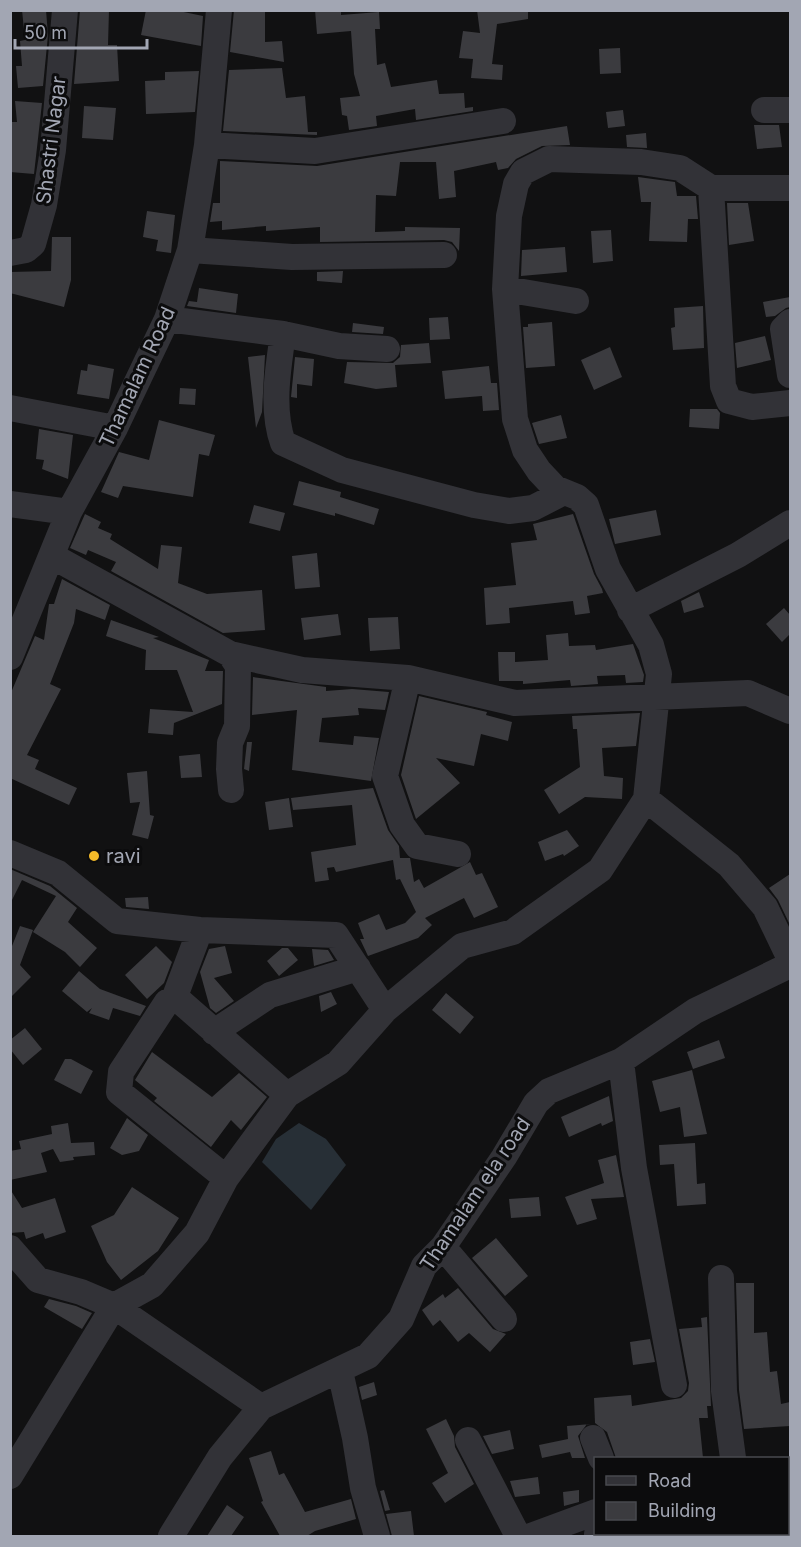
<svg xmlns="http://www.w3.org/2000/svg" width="801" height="1547" viewBox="0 0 801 1547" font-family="Inter,sans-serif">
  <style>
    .water { fill: #272f36 }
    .building { fill: #3b3b3f }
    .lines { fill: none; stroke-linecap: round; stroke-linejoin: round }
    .minor { stroke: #323237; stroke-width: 26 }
    .poi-dot { fill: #f3ba29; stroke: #0c0c0d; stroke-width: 2 }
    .labels { text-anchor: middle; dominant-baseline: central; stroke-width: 6; stroke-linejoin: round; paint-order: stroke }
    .street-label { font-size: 20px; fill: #a2a6b3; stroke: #0c0c0d }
    .poi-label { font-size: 20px; fill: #a2a6b3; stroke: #0c0c0d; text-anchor: start }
  </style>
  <rect width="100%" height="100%" fill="#111112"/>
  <!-- water -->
  <path class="water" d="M299,1123L326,1139L346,1165L311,1210L262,1162L276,1139Z"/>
  <!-- building -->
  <path class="building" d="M22,10H46L48,35L43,86L18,88L16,66H22L20,41L25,40Z
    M80,10H109L108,45H117L119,81L74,84Z
    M146,10H174L203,16L201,46L141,35Z
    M234,10H265V42L282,41L284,62L230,52Z
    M315,10H341V15L379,12L380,29H375L377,65L385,63L391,87L437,80L439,94L464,93L465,108L473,107V111L416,120L415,109L376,116L377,126L349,130L347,116L342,115L340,98L360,96L354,74L351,31L317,34Z
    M477,10H528V19L497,24L492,64L503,65L502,80L471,78L473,59L459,58L463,31L480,33Z
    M620,48L621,73L600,74L599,49Z
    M282,68L286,98L305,96L308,132H317V135L223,131L229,70Z
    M199,71L195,112L146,114L145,81L165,80V72Z
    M15,101L42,103L34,174L10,172V122H17Z
    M84,106L116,108L113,140L82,138Z
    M623,110L625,126L608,128L606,112Z
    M754,125H779L782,147L757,149Z
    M567,126L570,145L542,146L516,159L508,168L498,170L496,162L454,171L456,197L439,199L436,162H400L396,196L376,195L375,232L405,231V227L460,228L459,251L452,242L444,240L320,242V227L266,231V226L222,230V221L210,222L213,203H220V161L317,166Z
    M646,133L647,148L627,147L626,135Z
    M638,177L675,182L677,196H696L698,219H688L687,242L649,241L651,202H641Z
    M727,203H748L754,241L729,245Z
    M147,211L175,215L171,253L156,251L158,240L143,237Z
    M611,230L613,261L593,263L591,231Z
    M52,237H71V280L64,307L10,293V272L51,271Z
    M565,247L567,272L521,276L522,250Z
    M343,271L342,283L317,281V272Z
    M199,288L238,294L236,313L187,306L189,301L197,302Z
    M790,297V307L786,308L775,316L766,317L763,302Z
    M703,306L704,348L673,350L671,328L675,327L674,308Z
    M448,317L450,339L430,340L429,318Z
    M552,322L555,366L526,368L523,327H528V324Z
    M353,323L384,327L383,334L352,332Z
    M765,336L771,360L737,368L735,343Z
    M429,343L431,363L395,365L397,387L376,389L344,383L347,362L393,363L400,357L401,345Z
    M610,347L622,377L594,390L581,360Z
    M265,355L262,412L256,428L248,357Z
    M295,357L314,359L312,386L297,384V398L291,397Z
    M88,364L114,369L109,399L77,394L81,370L87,371Z
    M489,366L491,383H497L499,410L483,411L482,396L445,399L442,371Z
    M180,388L196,389L195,405L179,404Z
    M690,409H717L720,413L719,429L689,427Z
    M561,415L567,438L539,444L532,423Z
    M159,420L215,435L209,456L199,454L193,497L123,486L118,498L101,492L119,452L149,460Z
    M39,429L73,435L68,479L42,469L44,460L36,459Z
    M299,481L341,492L340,497L379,509L374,525L335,513V516L293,505Z
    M254,505L285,513L280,531L249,523Z
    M656,510L661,535L615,544L609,519Z
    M85,514L101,522L98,528L112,534L110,539L158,569L161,545L182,547L178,583L207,594L262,590L265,630L223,633L111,571L116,562L88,550L86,555L70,548Z
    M573,514L594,574L602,589L603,593L587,596L590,613L575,615L573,601L509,608L510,623L486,625L484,588L516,585L511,543L537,540L533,524Z
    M317,553L320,587L295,589L292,556Z
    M62,579L110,605L105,620L76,609L74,623L50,684L61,689L27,755L39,760L35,769L77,788L69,805L10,778V695L35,636L44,640L49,604H54Z
    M699,592L704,607L684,613L681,601Z
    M784,608L790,615V634L782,642L766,624Z
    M338,614L341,635L304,640L301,618Z
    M398,617L400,649L370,651L368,618Z
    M111,620L159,637L153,638L209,660L205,671H223L222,704L174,723L173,735L148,733L150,709L193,712L177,670H145L146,650L106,636Z
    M568,633L569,646L595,645L596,650L633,644L644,675L643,682L626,683L625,675L597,676L598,684L571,686L570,680L523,684V681H499L498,652H515V662L548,660L546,635Z
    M253,677L326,687V691L352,689L389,692L385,710L358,708L359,715L322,718L319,742L353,745L354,736L379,738L371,781L292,770L297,710L252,715Z
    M419,696L487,712L486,715L512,722L508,741L481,734L474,766L436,758L460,783L416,819L401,775Z
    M640,713L636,746L602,748L604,776L623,778L622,799L585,797L559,814L544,790L580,767L577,729H573L572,716Z
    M247,742H252L249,771L244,769Z
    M200,754L202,777L181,778L179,756Z
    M147,771L150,815L154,816L148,839L132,835L140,802L130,803L127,773Z
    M373,788L388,830L399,846L400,858H410L414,882L419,879L424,888L470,862L476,875L482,873L498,907L474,918L464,898L425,918L432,925L418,938L368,956L360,939H364L358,923L379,914L386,930L405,923L416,912L400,879L396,880L393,860L336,872L334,867L327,868L329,880L315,882L311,852L356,845L352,805L293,810L291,798Z
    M289,798L293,827L269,830L265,802Z
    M567,830L579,846L564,856L563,854L545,861L538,842Z
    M10,869L50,886L77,908L68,922L97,948L80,967L65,952L33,932L56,896L22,880L10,904Z
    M790,874V925L778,900L769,888Z
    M148,897L149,909L126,907L125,898Z
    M20,926L33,930L20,965L31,977L10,998V951Z
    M156,946L172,962L164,983L147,999L125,975Z
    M225,946L232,973L214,978L234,1001L216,1013L210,1008L200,972L209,949Z
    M282,948H288L298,960L279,976L267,961Z
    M312,949L328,950L334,960L314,966Z
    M79,971L100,989L146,1006L140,1016L113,1008L109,1020L89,1013L92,1008L87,1012L62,991Z
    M331,992L337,1004L321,1012L319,996Z
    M446,993L474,1017L460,1034L432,1010Z
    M25,1028L42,1049L23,1065L10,1049V1040Z
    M719,1040L725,1058L693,1069L687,1052Z
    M152,1052L212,1097L239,1073L267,1097L241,1130L231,1120L211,1147L154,1101L157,1098L135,1080Z
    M65,1059H71L93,1071L81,1094L54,1080Z
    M692,1070L707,1134L684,1137L680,1107L660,1112L652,1081Z
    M609,1096L613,1121L602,1126L601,1123L569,1137L561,1117Z
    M127,1118L148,1135L139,1151L122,1155L110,1148Z
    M68,1123L71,1143L94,1142L95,1155L73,1157L74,1160L60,1162L53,1149L41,1153L47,1172L10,1180V1151L21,1149L19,1141L52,1134L51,1126Z
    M695,1143L697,1184L705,1183L706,1204L677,1206L674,1164L660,1165L659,1145Z
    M616,1155L624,1197L591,1199L597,1219L577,1225L565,1197L604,1183L598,1160Z
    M132,1187L179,1218L158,1251L121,1280L107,1262L91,1226L114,1215Z
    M10,1189L22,1208L55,1198L66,1232L45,1239L43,1233L26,1239L24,1232L10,1233Z
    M539,1197L541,1216L511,1218L509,1199Z
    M496,1238L528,1276L505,1296L472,1258Z
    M736,1283H754V1333L767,1332L770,1372L777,1371L781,1404L790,1402V1426L744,1429L739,1390Z
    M458,1288L493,1329L506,1334L490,1352L469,1333L458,1342L440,1320L433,1326L422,1310L443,1294L445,1298Z
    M49,1299L76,1306L92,1313L82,1329L44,1307Z
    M707,1317L711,1406H707L708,1418H699L703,1458H616L607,1432L595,1423L594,1398L631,1395L632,1406L681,1398L688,1391L689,1383L679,1329L702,1327L701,1318Z
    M650,1339L655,1362L633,1365L630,1342Z
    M374,1382L377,1395L362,1400L359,1387Z
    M446,1419L454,1436L455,1447L474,1484L445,1503L432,1483L448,1473L426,1429Z
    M587,1424L578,1436L585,1458H572L570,1452L542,1458L539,1445L568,1439L567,1426L591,1424Z
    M510,1430L514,1449L492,1454L483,1436Z
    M271,1451L279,1475L284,1473L305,1512L351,1499L356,1519L315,1531L307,1536H280L261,1502L263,1501L249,1458Z
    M538,1477L540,1494L515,1497L510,1481Z
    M384,1490L390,1510L385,1511L380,1491Z
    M579,1490V1502L564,1506L563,1492Z
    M227,1505L244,1517L231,1536H207Z
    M411,1511L414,1536H392L386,1514Z"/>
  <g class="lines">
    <!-- minor -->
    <path class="minor" d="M764,110H790
      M207,145L315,151L503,121
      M711,188L723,386L729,401L752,407L790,403
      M190,250L292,257L444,255
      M10,253L26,250L33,244L44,205L53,150L65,10
      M505,289L576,301
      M167,319L283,334C278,369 271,409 283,443L342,470L474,505L509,511L533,508L564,492
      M790,322L783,329L790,375
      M283,334L339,346L387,349
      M10,408L115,428
      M10,504L69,512
      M52,556L230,654L302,670L408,678L515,703L748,693L790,711
      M630,610L738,555L790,523
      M230,654L238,666L237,726L230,743L229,769L231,790
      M10,657L69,512L115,428L167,319L190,250L207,145L219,10
      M408,678L385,776L402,825L417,846L458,854
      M646,799L729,865L765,907L790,959
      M10,853L58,873L117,921L200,930L336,935L385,1010
      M174,999L200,930
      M214,1032L270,995L358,968
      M621,1061L634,1168L674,1385
      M226,1178L119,1092L121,1072L167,1002L174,999L181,1002L287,1095
      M443,1247L504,1319
      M10,1248L38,1280L81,1292L114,1306L261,1407
      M721,1278L724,1391L733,1458
      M340,1371L355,1438L363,1488L377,1536
      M593,1438L601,1458
      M468,1440L518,1536
      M10,1476L114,1306L152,1285L197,1233L226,1178L287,1095L338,1063L385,1010L462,946L513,932L600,870L646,799L659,674L651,645L608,569L586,505L577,497L555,488L539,471L525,450L515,419L505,289L509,216L516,184L523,172L549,159L641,162L680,168L711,188H790
      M788,1499H790
      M597,1534L598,1536
      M757,1534L758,1536
      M171,1536L220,1457L261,1407L368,1356L401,1319L424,1266L443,1247L504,1157L536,1103L549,1091L621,1061L695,1011L790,965
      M531,1536L596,1512"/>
  </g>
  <!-- markers -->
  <circle class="poi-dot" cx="94" cy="856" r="6"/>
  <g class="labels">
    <!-- street labels -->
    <g class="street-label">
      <text transform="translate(51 140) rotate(-83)">Shastri Nagar</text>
      <text transform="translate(137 377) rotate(-65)">Thamalam Road</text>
      <text transform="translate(475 1194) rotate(-56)">Thamalam ela road</text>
    </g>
    <!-- poi labels -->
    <g class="poi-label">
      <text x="106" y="856">ravi</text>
    </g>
  </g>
  <!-- border -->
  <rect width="801" height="1547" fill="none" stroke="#a2a6b3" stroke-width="24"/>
  <!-- legend -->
  <rect x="594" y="1457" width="195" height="78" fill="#0c0c0d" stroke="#484a4f" stroke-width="1.5"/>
  <rect x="606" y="1476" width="30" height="9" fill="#323237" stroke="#484a4f" stroke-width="1.5"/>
  <text x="648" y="1487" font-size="18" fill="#a2a6b3">Road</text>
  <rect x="606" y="1502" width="30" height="18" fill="#3b3b3f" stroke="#484a4f" stroke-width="1.5"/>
  <text x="648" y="1517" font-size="18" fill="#a2a6b3">Building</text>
  <!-- scale -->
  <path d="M15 39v9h132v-9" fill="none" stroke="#a2a6b3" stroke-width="3"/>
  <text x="24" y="39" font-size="18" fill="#a2a6b3" stroke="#0c0c0d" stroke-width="4.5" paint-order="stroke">50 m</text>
</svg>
